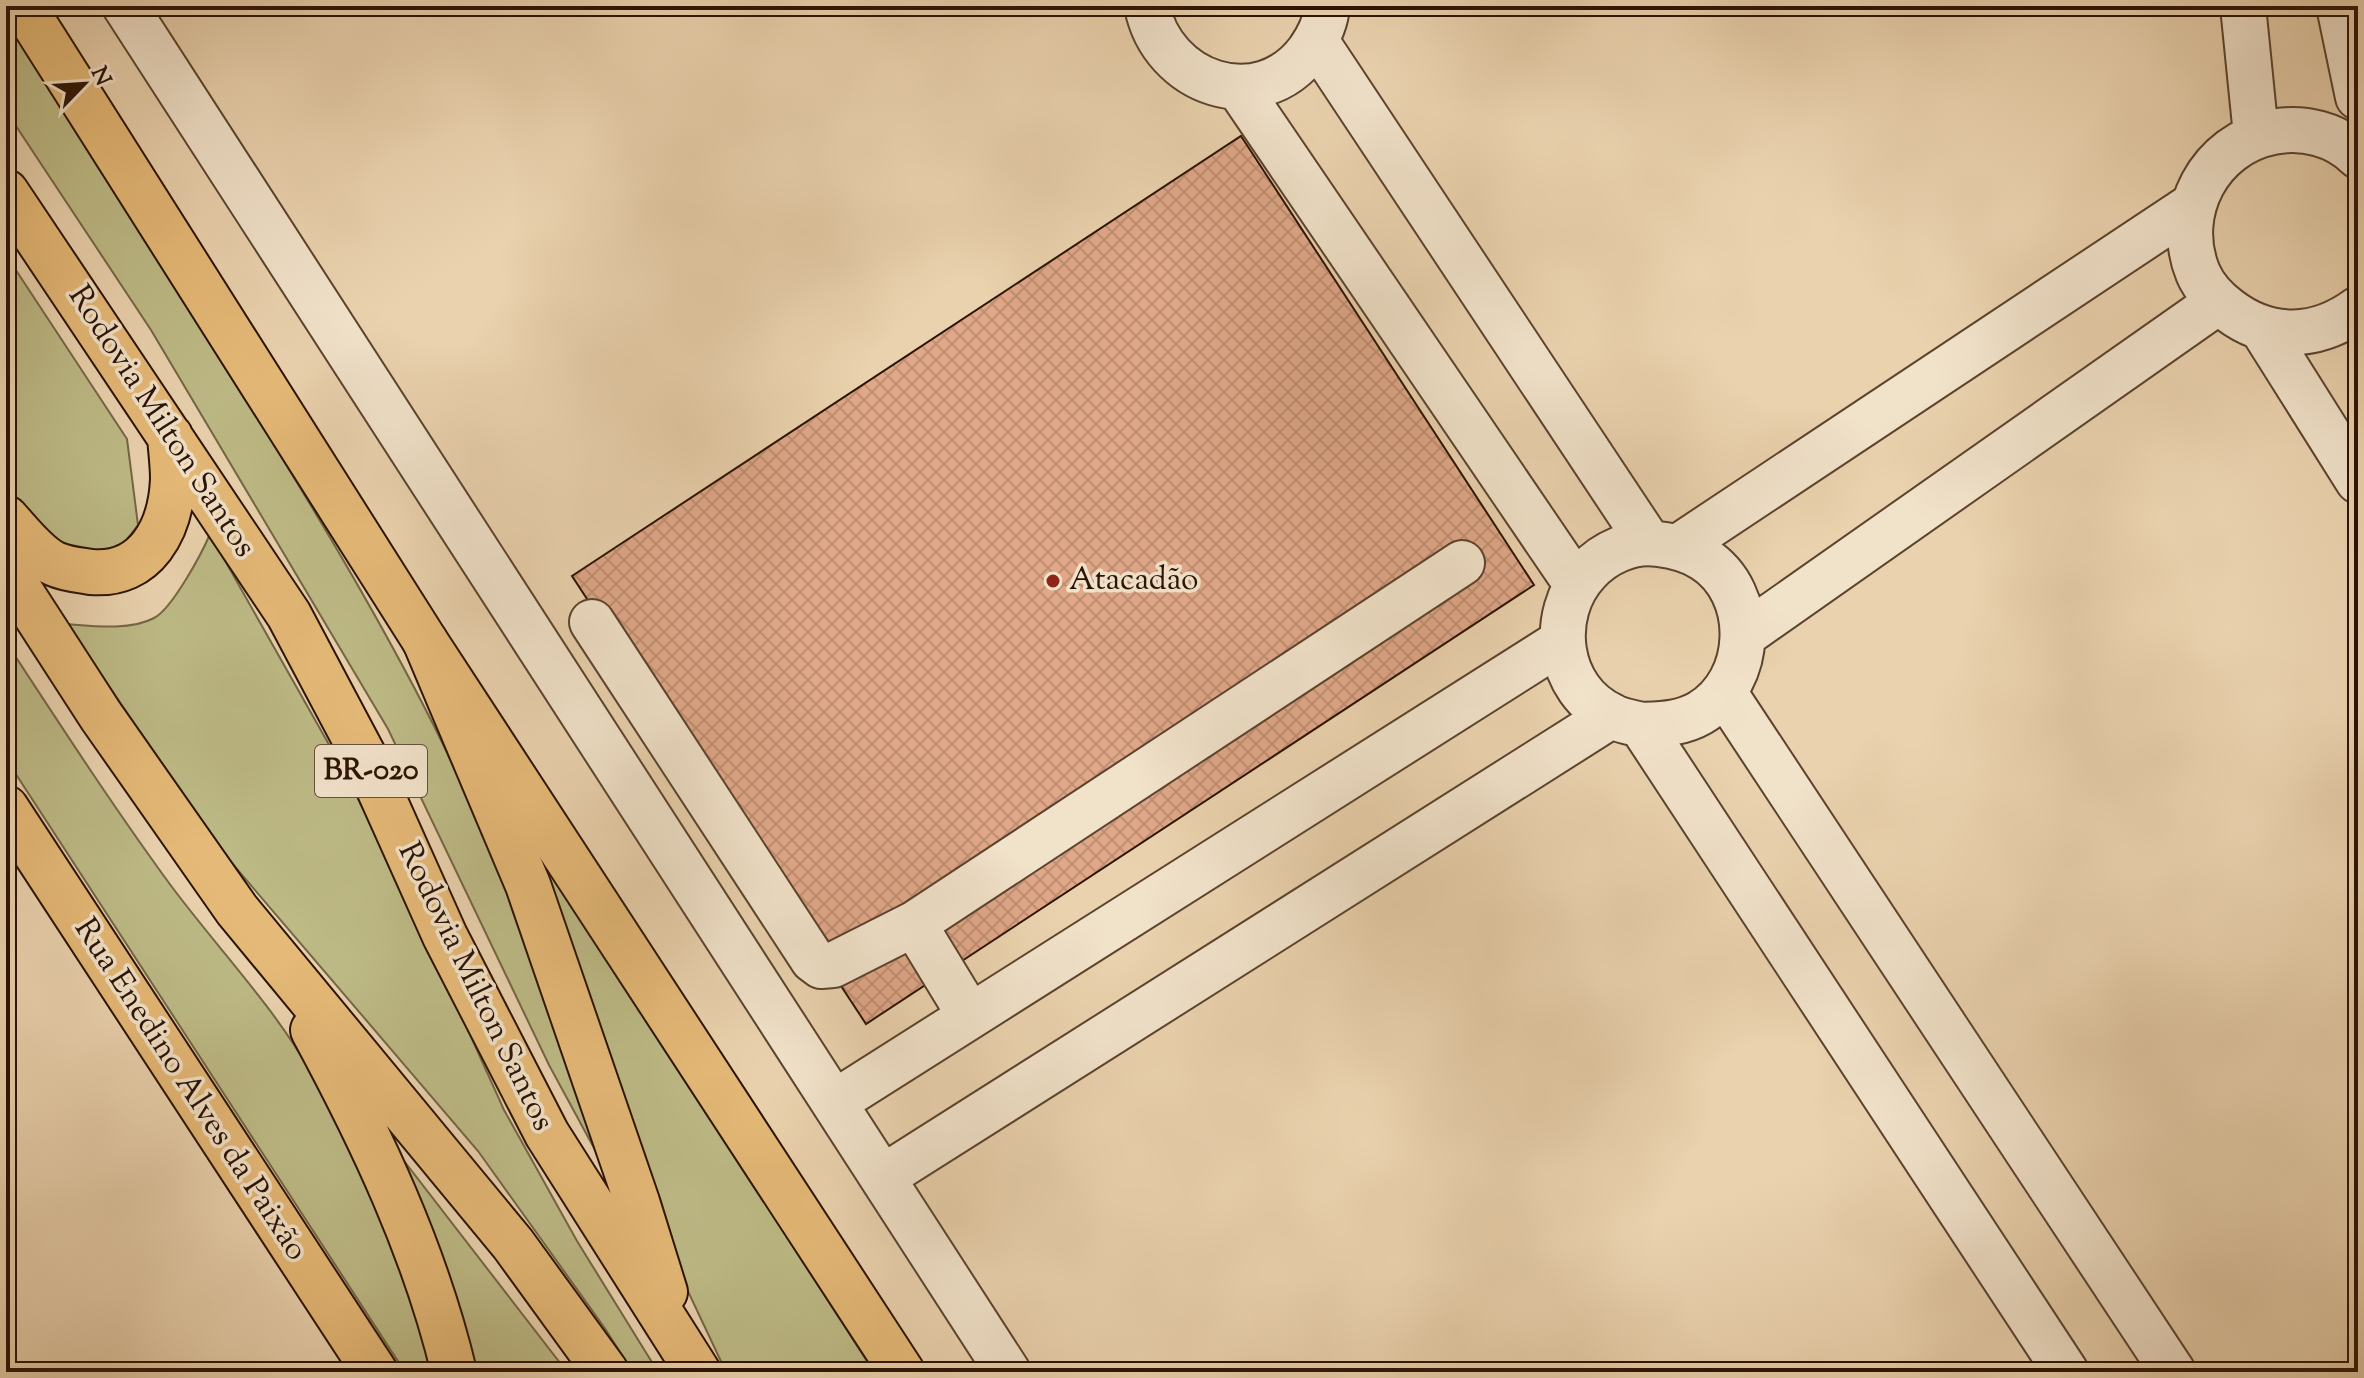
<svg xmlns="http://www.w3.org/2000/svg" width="2364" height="1378" viewBox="0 0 2364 1378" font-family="'Sorts Mill Goudy',serif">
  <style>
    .green { fill: #bdba86; stroke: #746645; stroke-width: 2 }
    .building { fill: url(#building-cross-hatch); stroke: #2b1304; stroke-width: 2 }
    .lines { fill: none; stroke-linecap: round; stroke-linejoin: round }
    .minor-casing { stroke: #5b432e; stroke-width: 48 }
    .major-casing { stroke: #2b1304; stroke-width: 48 }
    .highway-casing { stroke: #2b1304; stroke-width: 48 }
    .minor { stroke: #f1e2ca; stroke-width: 44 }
    .major { stroke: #e5b977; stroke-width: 44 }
    .highway { stroke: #e5b977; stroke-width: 44 }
    .poi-dot { fill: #8f2418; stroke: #f1e2ca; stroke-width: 3 }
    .labels { text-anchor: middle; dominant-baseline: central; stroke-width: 7; stroke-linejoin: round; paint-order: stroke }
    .shield { fill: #f1e2ca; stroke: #66513f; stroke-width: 2 }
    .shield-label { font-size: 30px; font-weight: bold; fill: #2b1304 }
    .street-label { font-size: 32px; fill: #2b1304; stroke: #f1e2ca }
    .poi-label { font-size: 32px; fill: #2b1304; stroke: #f1e2ca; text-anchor: start }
  </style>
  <defs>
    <pattern id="building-cross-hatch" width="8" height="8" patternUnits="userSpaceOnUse" patternTransform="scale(2)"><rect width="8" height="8" fill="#e0a788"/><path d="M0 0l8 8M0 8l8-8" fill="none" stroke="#c08f74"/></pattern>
  </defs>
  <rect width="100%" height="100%" fill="#ead2ae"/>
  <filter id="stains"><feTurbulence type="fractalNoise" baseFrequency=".0025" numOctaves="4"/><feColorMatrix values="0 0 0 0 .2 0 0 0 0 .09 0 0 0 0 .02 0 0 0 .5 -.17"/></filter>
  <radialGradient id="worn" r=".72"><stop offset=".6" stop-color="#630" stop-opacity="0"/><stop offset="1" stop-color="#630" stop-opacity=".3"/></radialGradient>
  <!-- green -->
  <path class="green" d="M6,19C87,147 169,273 248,402C313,508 378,615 434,726C505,869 558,1021 607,1172L549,1065L388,729L151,330L6,111Z
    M6,255L127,439L138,525L117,552H85L51,538L6,485Z
    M210,534L349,780L444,977L504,1110L577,1241L658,1372H633L604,1327L478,1151L225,855L66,624C92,626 130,631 154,618C172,609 202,553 210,534Z
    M6,642C59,723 112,805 169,883C214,944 269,1001 308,1067C364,1163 402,1268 440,1372H405L6,759Z
    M534,843L874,1372H726L677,1268Z
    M374,1122L567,1372H465Z"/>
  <!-- building -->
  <path class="building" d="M1241,136L1534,585L866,1024L572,576Z"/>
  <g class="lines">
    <defs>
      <path id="minor" d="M125,6L1008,1372
        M1147,6C1162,84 1259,118 1309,51C1318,38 1326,22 1327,6
        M2243,6L2256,135
        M2339,6L2358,97
        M1316,41L1649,543
        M1238,87L1576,584
        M2358,156C2336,134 2303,126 2273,132C2210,144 2173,212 2198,273C2204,287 2217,301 2229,310C2270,341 2317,339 2358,309
        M2263,330L2358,481
        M1678,547L2193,205
        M592,622L813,960L821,966L833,965L914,924L1462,563
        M1744,635L2218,302
        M1724,692L2173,1372
        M1641,725C1662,724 1681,724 1700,713C1755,681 1757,593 1704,559C1689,549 1674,546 1658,544C1632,540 1604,553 1587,572C1548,614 1556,690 1612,716C1620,721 1632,722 1641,725L2066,1372
        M914,924L970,1016
        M835,1102L1561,642
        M883,1177L1611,716"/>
      <path id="major" d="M23,6L425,641L902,1372
        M6,808L375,1372"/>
      <path id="highway" d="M6,192L289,615L367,762L445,936L547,1134L698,1372
        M6,518C19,532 37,556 55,564C66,569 79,570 91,572C146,577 171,529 173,479C173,465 171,451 170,436
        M6,569L101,716L237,910L513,1244L606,1372
        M425,641L528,885L637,1202L665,1292
        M313,1030C372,1139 425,1251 454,1372"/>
    </defs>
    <!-- minor casing -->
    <use href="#minor" class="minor-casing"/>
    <!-- major casing -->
    <use href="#major" class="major-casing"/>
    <!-- highway casing -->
    <use href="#highway" class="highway-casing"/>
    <!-- minor -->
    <use href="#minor" class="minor"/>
    <!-- major -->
    <use href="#major" class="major"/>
    <!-- highway -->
    <use href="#highway" class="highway"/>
  </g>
  <!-- markers -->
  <circle class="poi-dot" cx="1053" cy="581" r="8"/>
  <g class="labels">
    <!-- shield labels -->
    <rect class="shield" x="315" y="745" width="112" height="52" rx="6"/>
    <g class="shield-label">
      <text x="371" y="771">BR-020</text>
    </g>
    <!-- street labels -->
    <g class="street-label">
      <text transform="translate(161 422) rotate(57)">Rodovia Milton Santos</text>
      <text transform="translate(475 987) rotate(64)">Rodovia Milton Santos</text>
      <text transform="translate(190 1090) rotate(57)">Rua Enedino Alves da Paixão</text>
    </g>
    <!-- poi labels -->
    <g class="poi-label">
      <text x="1069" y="581">Atacadão</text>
    </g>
  </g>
  <!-- margin -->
  <rect width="2364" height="1378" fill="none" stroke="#ead2ae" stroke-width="32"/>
  <rect x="8" y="8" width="2348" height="1362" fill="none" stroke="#2b1304" stroke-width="4"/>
  <rect x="16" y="16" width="2332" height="1346" fill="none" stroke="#2b1304" stroke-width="2"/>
  <!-- north arrow -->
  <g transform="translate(84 84) rotate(65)" stroke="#f1e2ca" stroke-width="6" paint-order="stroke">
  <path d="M0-6L14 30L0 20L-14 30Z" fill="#2b1304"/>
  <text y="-12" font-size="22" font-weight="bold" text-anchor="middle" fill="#2b1304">N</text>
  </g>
  <rect width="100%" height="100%" filter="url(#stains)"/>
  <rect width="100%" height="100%" fill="url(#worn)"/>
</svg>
